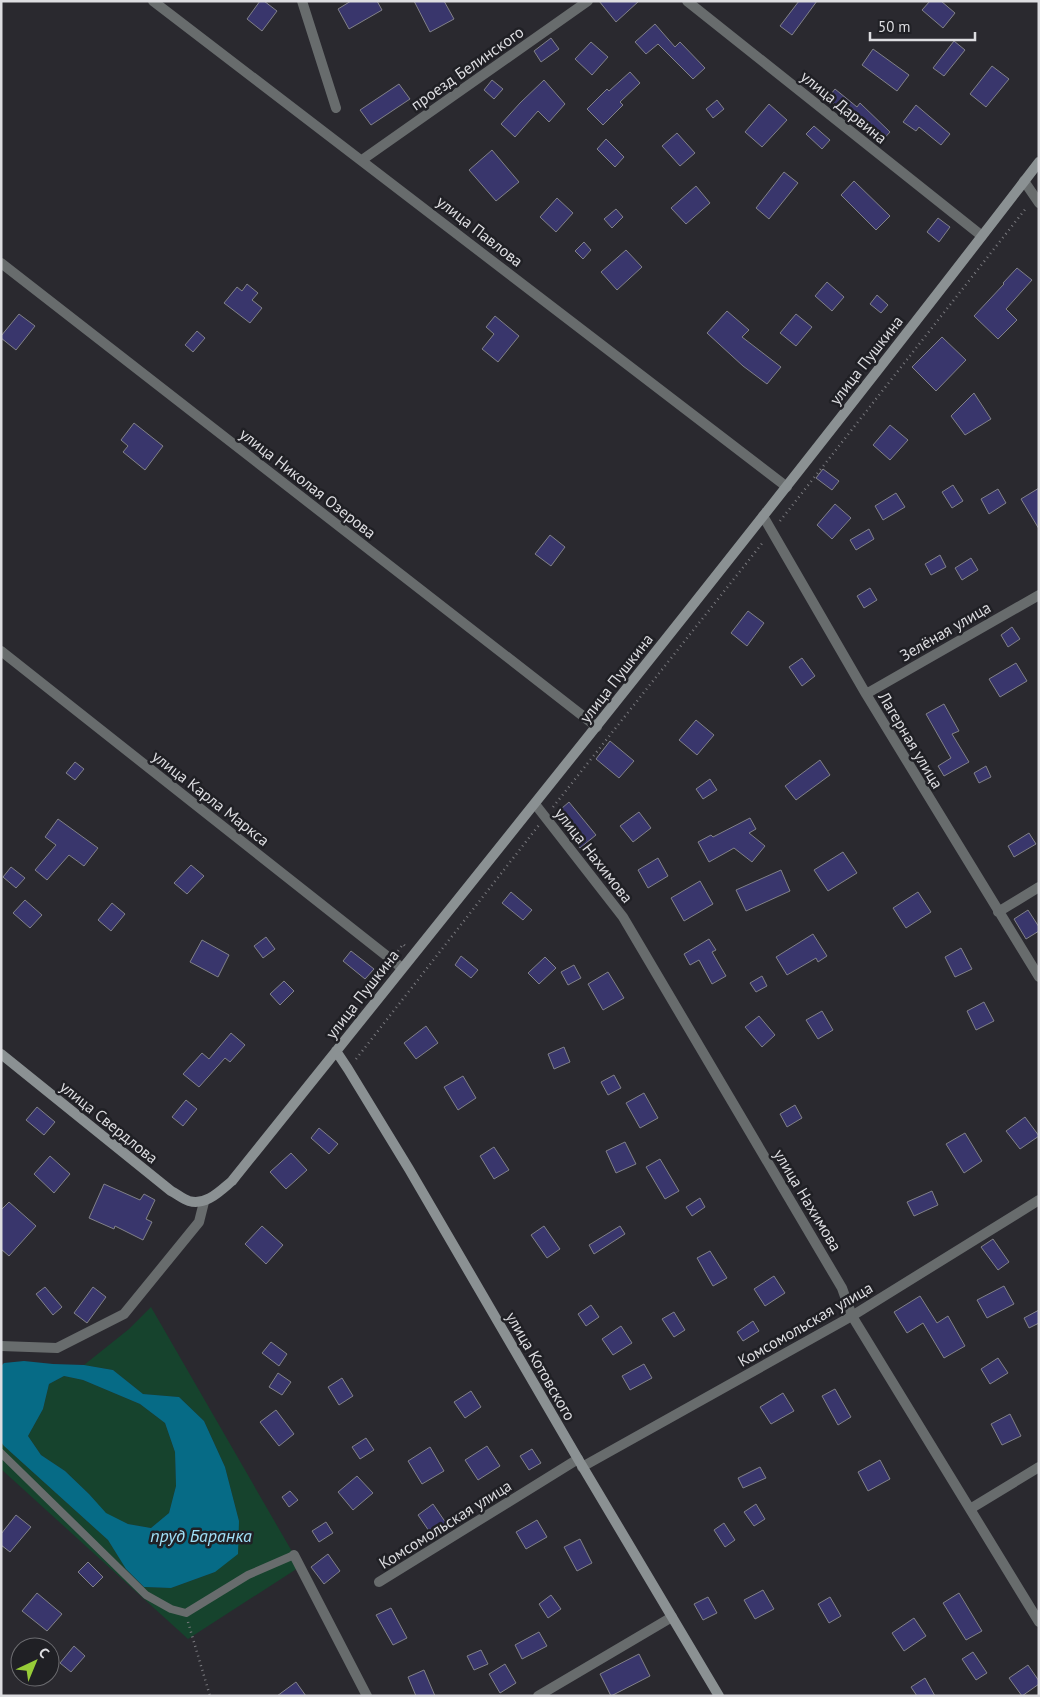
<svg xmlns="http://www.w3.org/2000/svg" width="1040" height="1697" viewBox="0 0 1040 1697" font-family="'PT Sans',sans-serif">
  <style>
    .green { fill: #16432d }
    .water { fill: #066b86; fill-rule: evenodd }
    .building { fill: #39366c; stroke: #818188 }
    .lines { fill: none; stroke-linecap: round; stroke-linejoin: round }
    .path { stroke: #7a7a7f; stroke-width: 2.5; stroke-dasharray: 1 4; stroke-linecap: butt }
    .service { stroke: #686c6d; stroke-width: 8 }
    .minor { stroke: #686c6d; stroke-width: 10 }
    .secondary { stroke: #8b9193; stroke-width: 10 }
    .labels { text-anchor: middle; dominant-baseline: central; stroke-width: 5; stroke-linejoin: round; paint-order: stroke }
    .street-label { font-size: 16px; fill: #dddde1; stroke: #202025 }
    .water-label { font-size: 18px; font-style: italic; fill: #a0e0f8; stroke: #202025 }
  </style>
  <rect width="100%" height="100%" fill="#2a292f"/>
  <!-- green -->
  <path class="green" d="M151,1307L294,1555L298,1568L188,1639L1,1469V1442L4,1446L108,1540L126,1569L144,1587L171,1588L215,1572L239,1521L225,1467L204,1421L179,1397L143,1394L113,1370L84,1365L129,1329Z
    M64,1376L83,1380L140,1404L165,1423L175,1452L176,1486L169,1513L151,1528L128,1524L106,1514L89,1494L65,1471L41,1455L28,1436L43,1409L49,1384Z"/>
  <!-- water -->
  <path class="water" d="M24,1361L53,1364L84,1365L113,1370L143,1394L179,1397L204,1421L225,1467L239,1521L238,1554L215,1572L171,1588L144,1587L126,1569L108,1540L4,1446L1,1442V1366L4,1363ZM64,1376L83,1380L140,1404L165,1423L175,1452L176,1486L169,1513L151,1528L128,1524L106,1513L89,1494L65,1471L41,1455L28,1436L43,1409L49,1384Z"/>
  <!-- building -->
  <path class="building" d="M260,1H264L277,11L262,31L247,19Z
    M351,1H377L382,10L349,29L338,9Z
    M414,1H444L454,19L430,32Z
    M599,1H639L616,22Z
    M799,1H817L792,35L780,26Z
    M930,1H941L955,13L943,28L922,10Z
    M655,24L675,47L680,42L705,68L693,79L658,44L646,54L635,42Z
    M551,38L559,49L541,62L534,51Z
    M954,41L965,50L944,76L933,68Z
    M591,42L608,57L592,75L575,59Z
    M873,49L909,75L897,91L862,65Z
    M992,66L1009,79L986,107L970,94Z
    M630,72L640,83L620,102L623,105L603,125L587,109L607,89L609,91Z
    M492,80L503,89L494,99L484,90Z
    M544,80L565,104L549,122L538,111L515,137L501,124L520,103Z
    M399,84L410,99L371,125L360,110Z
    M835,89L857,107L860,103L890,132L880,143L871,134L872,133L827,99Z
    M717,100L724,109L713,118L706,109Z
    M769,104L787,120L762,147L745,132Z
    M916,105L950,134L941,145L919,127L916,131L903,122Z
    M814,126L830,140L822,149L806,134Z
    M677,133L695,153L680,166L662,146Z
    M606,139L624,157L615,167L597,149Z
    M492,150L519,182L496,201L469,170Z
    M784,172L798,183L769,219L756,208Z
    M854,181L890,216L876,230L841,195Z
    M696,186L710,203L686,224L671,208Z
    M557,198L573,213L556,232L540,217Z
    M616,209L623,217L612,228L604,219Z
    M938,218L950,227L939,242L927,232Z
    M584,242L591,250L583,259L575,251Z
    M626,250L642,267L617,290L601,272Z
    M1017,268L1032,280L1006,309L1017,320L998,339L974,316L1004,284L1003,283Z
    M827,282L844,297L832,311L815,296Z
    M247,284L258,293L252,300L262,308L250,323L224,303L237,287L242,291Z
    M877,295L888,305L881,313L870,304Z
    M727,311L749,330L742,337L781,367L767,384L743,366L707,333Z
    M19,314L35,326L16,350L1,338V336Z
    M796,314L812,327L796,346L780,333Z
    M495,316L519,336L498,362L482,349L494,334L486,327Z
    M197,331L205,338L193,352L185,345Z
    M942,337L966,360L936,391L912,367Z
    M974,393L991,419L965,435L951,416Z
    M134,423L163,446L145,470L123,452L128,446L121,440Z
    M890,425L908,440L890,460L873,445Z
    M823,469L839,481L832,490L816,478Z
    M953,485L963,501L952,508L942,492Z
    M1039,488V529L1021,499Z
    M998,489L1006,503L989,514L981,499Z
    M896,493L905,507L883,520L875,506Z
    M835,504L851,518L832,539L817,525Z
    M869,529L874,539L856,550L850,540Z
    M550,535L565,547L551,566L535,554Z
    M940,555L946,567L931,575L925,564Z
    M971,558L978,570L962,580L955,568Z
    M870,588L877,600L864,608L857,596Z
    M748,611L764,623L747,646L731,633Z
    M1012,627L1020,639L1008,647L1001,635Z
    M802,658L815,676L802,686L789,667Z
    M1016,663L1027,681L1000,697L989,679Z
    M944,704L959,731L952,734L969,762L944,776L938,766L951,758L926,714Z
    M696,720L714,735L697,755L679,740Z
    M610,741L634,761L619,778L596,759Z
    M820,760L830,775L796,800L785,786Z
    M75,762L84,769L75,780L66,773Z
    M986,766L991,777L979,783L974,773Z
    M710,779L717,790L703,799L696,789Z
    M569,802L596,835L580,848L554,815Z
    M639,812L651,828L633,842L620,826Z
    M750,818L756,829L749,833L765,846L752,862L734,848L709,862L698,842L711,835L713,837Z
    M58,819L98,848L84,866L69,855L47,880L35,870L56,845L45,837Z
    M1029,833L1036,844L1014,857L1008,846Z
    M843,852L857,873L828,891L814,870Z
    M658,858L668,876L648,888L638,870Z
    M191,865L204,876L187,894L174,883Z
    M11,867L25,878L16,888L3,877Z
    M781,870L790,891L746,911L736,890Z
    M700,881L713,904L684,921L671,898Z
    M511,892L532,910L523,920L502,903Z
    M918,892L931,912L906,928L893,908Z
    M25,900L42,915L30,928L13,913Z
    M112,903L125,914L111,931L98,920Z
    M1028,910L1039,927V931L1026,939L1014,919Z
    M813,934L827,956L818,962L816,958L787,975L776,957Z
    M266,937L275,949L263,958L254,946Z
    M709,939L716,950L712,952L726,976L712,984L699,960L690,965L684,954Z
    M202,940L229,955L218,977L190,962Z
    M961,948L972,969L955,977L945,957Z
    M351,951L374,969L365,979L343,961Z
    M461,956L478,970L471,978L455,965Z
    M545,957L556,968L539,984L528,973Z
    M574,965L581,978L568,985L561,972Z
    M608,972L624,998L603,1010L588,984Z
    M762,976L767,986L756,992L750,983Z
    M284,981L294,991L280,1005L270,994Z
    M984,1002L994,1021L976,1030L967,1011Z
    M822,1011L833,1030L818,1039L806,1020Z
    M759,1016L775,1035L762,1047L745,1027Z
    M426,1026L438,1043L416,1059L404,1043Z
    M231,1033L245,1045L230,1062L225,1058L199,1087L183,1074L202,1053L209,1059Z
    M564,1047L570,1062L554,1069L548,1054Z
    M614,1075L621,1088L608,1095L601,1082Z
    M463,1076L476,1098L458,1110L444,1087Z
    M644,1093L658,1118L640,1128L626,1103Z
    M186,1100L197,1109L183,1126L172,1117Z
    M795,1105L802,1118L787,1127L780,1114Z
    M37,1107L55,1122L44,1135L26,1120Z
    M1025,1117L1039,1136L1020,1149L1006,1131Z
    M319,1128L338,1144L329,1154L311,1138Z
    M965,1133L982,1161L964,1173L946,1144Z
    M625,1142L636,1164L616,1173L606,1151Z
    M494,1147L509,1170L494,1179L480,1156Z
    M291,1153L307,1170L286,1189L270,1172Z
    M50,1156L70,1174L54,1193L34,1174Z
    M660,1159L679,1191L665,1199L646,1167Z
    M104,1184L140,1200L144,1194L155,1200L146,1219L152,1222L143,1240L115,1226L114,1229L89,1218Z
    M932,1191L938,1205L914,1216L907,1202Z
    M700,1198L705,1207L692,1216L686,1207Z
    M9,1202L36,1226L9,1256L1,1249V1210Z
    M262,1226L283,1245L266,1264L245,1244Z
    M544,1226L560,1249L547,1258L531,1235Z
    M620,1226L625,1234L594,1254L589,1245Z
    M993,1239L1009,1262L998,1270L981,1247Z
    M710,1251L727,1278L713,1286L697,1258Z
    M774,1276L785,1293L765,1306L754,1289Z
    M1004,1286L1014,1304L987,1318L977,1300Z
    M45,1287L62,1307L53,1315L36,1294Z
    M93,1287L106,1297L87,1323L74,1313Z
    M920,1296L937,1323L948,1316L965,1346L944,1358L923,1323L907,1333L894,1312Z
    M591,1305L599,1317L586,1326L578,1314Z
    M1039,1310V1323L1029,1328L1024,1318Z
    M674,1312L685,1330L674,1337L662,1319Z
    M753,1321L759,1331L743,1341L737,1332Z
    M621,1326L632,1343L613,1355L602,1339Z
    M271,1342L287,1354L279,1366L262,1353Z
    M998,1358L1008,1373L990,1384L981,1369Z
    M644,1364L652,1378L630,1390L622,1376Z
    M278,1373L291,1382L282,1395L269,1387Z
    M342,1378L353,1396L339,1405L328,1387Z
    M835,1389L851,1417L838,1425L822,1396Z
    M471,1391L481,1407L465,1418L454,1402Z
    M783,1393L794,1411L771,1424L760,1407Z
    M276,1410L294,1434L279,1446L260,1422Z
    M1010,1414L1021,1436L1002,1445L991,1424Z
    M366,1438L374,1450L360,1459L352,1447Z
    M487,1446L500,1466L478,1480L465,1460Z
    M430,1447L444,1471L422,1484L408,1461Z
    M532,1449L541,1463L529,1470L520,1456Z
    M880,1460L890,1479L868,1491L858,1472Z
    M760,1467L766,1478L743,1488L738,1478Z
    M357,1476L373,1493L353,1510L338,1492Z
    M290,1491L298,1500L289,1507L282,1497Z
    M433,1504L446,1523L431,1534L418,1515Z
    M756,1504L765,1519L754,1526L744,1512Z
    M16,1515L31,1527L10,1552L1,1545V1534Z
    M537,1520L547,1537L526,1549L516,1532Z
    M326,1522L333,1533L319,1542L312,1531Z
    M724,1523L735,1540L725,1547L714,1530Z
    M580,1539L592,1563L577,1571L564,1547Z
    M328,1554L340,1571L324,1584L311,1567Z
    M88,1562L103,1577L93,1587L78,1572Z
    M763,1590L774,1609L755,1619L744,1600Z
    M37,1593L62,1614L47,1631L22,1611Z
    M959,1593L982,1631L966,1640L943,1603Z
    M551,1595L561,1609L548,1618L539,1604Z
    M708,1597L717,1613L703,1620L694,1604Z
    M830,1597L841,1616L829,1623L818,1604Z
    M391,1608L407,1638L393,1645L376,1615Z
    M914,1618L926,1636L904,1651L892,1633Z
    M539,1632L547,1646L522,1659L515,1645Z
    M74,1646L85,1656L71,1672L60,1663Z
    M481,1650L488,1664L474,1670L467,1656Z
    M973,1652L987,1673L976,1680L962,1659Z
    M639,1654L650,1676L611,1696L600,1674Z
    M505,1664L516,1683L500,1693L489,1674Z
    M1028,1665L1039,1681V1684L1022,1696L1009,1678Z
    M424,1670L435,1696H416L408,1677Z
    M925,1678L935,1696H917L911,1687Z
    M296,1682L306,1696H277Z"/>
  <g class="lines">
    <!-- path -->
    <path class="path" d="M780,521L1027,207
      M553,807L764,541
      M398,951L403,944L406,947
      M369,986L383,969
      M356,1059L539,825
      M188,1622L210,1696"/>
    <!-- service -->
    <path class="service" d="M1,1453L146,1595L171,1609L186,1613L248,1575L294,1555"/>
    <!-- minor -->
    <path class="minor" d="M153,1L787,487
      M302,1L336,108
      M687,1L982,236
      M362,160L588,1
      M1024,181L1039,203
      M1,263L597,727
      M763,516L866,694L1039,977
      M1,651L402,968
      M866,694L1039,595
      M535,804L623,917L842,1288L852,1316L1039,1622
      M998,912L1039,887
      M1,1346L57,1348L124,1314L199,1222L204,1202
      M582,1467L852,1316L1039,1200
      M970,1509L1039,1467
      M294,1555L367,1696
      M379,1582L578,1459
      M538,1696L672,1617"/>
    <!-- secondary -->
    <path class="secondary" d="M336,1051L348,1069L409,1169L578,1459L719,1696
      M1,1054L171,1191C177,1194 183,1199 189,1201C206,1206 220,1191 232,1181C503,843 775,506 1039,162"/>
  </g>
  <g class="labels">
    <!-- street labels -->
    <g class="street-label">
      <text transform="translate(467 68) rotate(-35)">проезд Белинского</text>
      <text transform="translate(844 107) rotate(39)">улица Дарвина</text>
      <text transform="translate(480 231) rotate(38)">улица Павлова</text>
      <text transform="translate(866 360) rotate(-52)">улица Пушкина</text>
      <text transform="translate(308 483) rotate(38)">улица Николая Озерова</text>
      <text transform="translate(945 631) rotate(-30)">Зелёная улица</text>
      <text transform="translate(616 678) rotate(-52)">улица Пушкина</text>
      <text transform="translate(911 740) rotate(59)">Лагерная улица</text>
      <text transform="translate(211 798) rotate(38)">улица Карла Маркса</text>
      <text transform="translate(594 855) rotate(52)">улица Нахимова</text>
      <text transform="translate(362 994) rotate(-52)">улица Пушкина</text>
      <text transform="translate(109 1122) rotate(39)">улица Свердлова</text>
      <text transform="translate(808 1200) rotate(59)">улица Нахимова</text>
      <text transform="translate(805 1324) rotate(-30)">Комсомольская улица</text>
      <text transform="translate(541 1366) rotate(60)">улица Котовского</text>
      <text transform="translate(445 1524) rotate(-32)">Комсомольская улица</text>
    </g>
    <!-- water labels -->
    <g class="water-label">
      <text x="201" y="1535">пруд Баранка</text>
    </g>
  </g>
  <!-- border -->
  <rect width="1040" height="1697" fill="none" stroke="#dddde1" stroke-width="5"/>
  <!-- north arrow -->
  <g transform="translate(35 1662) rotate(44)"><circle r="24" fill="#202025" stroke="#6c6c70"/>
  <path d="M0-4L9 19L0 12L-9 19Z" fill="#97cc38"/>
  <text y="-8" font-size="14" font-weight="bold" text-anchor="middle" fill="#dddde1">С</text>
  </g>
  <!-- scale -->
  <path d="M870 32v8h105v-8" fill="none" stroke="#dddde1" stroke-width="2.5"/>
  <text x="878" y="32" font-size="15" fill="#dddde1" stroke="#202025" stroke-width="4" paint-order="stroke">50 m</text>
</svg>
